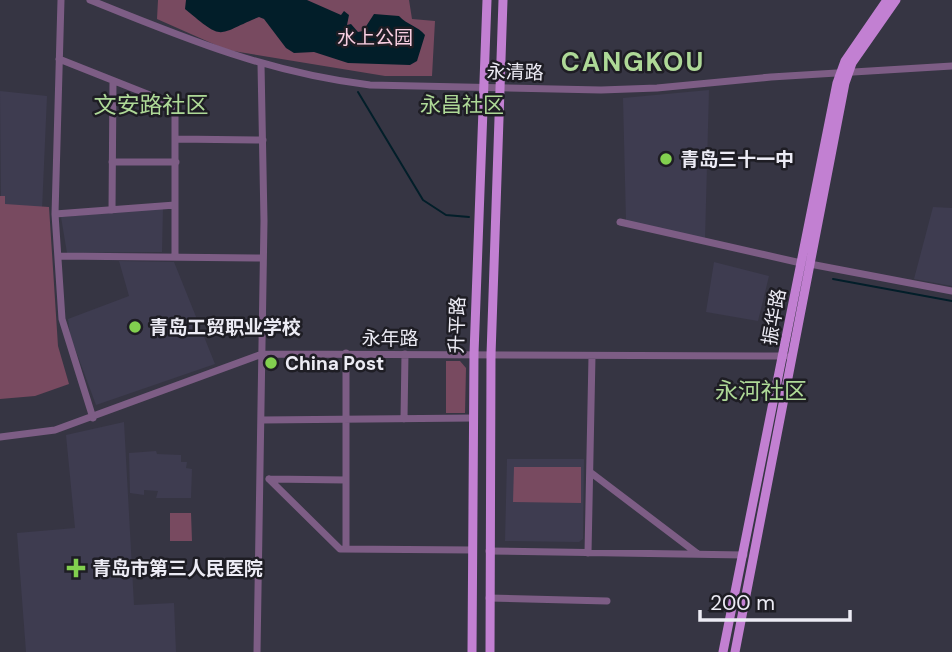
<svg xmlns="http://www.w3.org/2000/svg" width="952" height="652" viewBox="0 0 952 652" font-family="'DM Sans','Noto Sans SC',sans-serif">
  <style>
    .built { fill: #3e3c50 }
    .green { fill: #784a60 }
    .water { fill: #021e29 }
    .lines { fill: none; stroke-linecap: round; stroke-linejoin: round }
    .stream { stroke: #021e29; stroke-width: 2 }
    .minor { stroke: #7d5d85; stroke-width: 7 }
    .major { stroke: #c280d2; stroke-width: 9 }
    .poi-dot { fill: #82d04f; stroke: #1e1d24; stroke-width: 2.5 }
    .labels { text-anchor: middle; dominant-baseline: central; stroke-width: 5; stroke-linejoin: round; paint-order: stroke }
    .park-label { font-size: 19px; fill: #f9cfe2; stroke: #1e1d24 }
    .street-label { font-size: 19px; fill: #ecebf4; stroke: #1e1d24 }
    .poi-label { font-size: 19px; font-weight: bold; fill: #ecebf4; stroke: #1e1d24; text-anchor: start }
    .neighbourhood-label { font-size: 21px; fill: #aed997; stroke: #1e1d24 }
    .quarter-label { font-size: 23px; fill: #aed997; stroke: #1e1d24 }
    .district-label { font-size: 26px; font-weight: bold; letter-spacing: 2px; fill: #aed997; stroke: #1e1d24 }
  </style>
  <rect width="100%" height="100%" fill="#363543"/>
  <!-- built -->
  <path class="built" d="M709,90L705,240L626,221L623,98Z
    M0,91L47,96L42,210H1Z
    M933,207L952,208V286L914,279Z
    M163,208L162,252L67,253L61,217Z
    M119,261L174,262L215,364L96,405L70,335L68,319L129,296Z
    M714,262L769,276L758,321L706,312Z
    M124,422L134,605L174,603L176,652H26L17,533L75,528L66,435Z
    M156,451L157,454L181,455V462H187L186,468L192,469L191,498H156L158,491L144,490V495L130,493L129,453Z
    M507,459H584L583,539L579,542L505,541Z"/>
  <!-- green -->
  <path class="green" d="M158,0H409L412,19L435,21L432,76H385L227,50L157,19Z
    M0,196H5V204L49,207L58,346L69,384L35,396L0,399Z
    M446,361H460L466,368L465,413H446Z
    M514,467H581V503L513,502Z
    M170,513H191L192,541H170Z"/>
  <!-- water -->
  <path class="water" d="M186,0H307L341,15L344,11L349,15L347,25L351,24L358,32L363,31L374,14L399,16C407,25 418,26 425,35L417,61L410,65L348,63L314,52L294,53L286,48L264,19L259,17C215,35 225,42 185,9Z"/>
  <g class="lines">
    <!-- stream -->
    <path class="stream" d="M358,92L423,200L446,215L469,217
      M833,279L952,301"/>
    <!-- minor -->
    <path class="minor" d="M61,0L55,214L62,319L93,418
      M90,0C184,38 268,73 370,85L601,90L657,88L771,77L952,66
      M59,59L175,105V255
      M176,139L263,140
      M112,162H176
      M112,210L113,81
      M55,214L175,205
      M620,222L801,263
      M58,256L263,258
      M810,264L952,291
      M346,353V549
      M404,419L405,354
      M262,420L474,418
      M0,437L55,430L262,354L785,356
      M590,472L698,554
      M269,479L340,549L473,550
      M269,479L346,480
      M489,551L744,555
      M588,553L592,356
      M489,598L607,601
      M257,652L264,221L261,64"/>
    <!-- major -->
    <path class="major" d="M472,652L474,354L487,0
      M490,652L491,355L503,0
      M723,652L837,83L845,61L887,0
      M735,652L845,83L852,63L896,0"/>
  </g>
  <!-- markers -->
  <g class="poi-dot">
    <circle cx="666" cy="159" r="7"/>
    <circle cx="135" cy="327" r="7"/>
    <circle cx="271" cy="363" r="7"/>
    <path d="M72.5 557.5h7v7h7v7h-7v7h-7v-7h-7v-7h7z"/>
  </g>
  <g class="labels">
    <!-- park labels -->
    <g class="park-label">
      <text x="375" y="37">水上公园</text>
    </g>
    <!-- street labels -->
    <g class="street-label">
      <text transform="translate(515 72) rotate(1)">永清路</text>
      <text transform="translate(774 317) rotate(-80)">振华路</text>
      <text transform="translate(457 325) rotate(-88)">升平路</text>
      <text x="390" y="338">永年路</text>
    </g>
    <!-- poi labels -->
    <g class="poi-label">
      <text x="680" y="159">青岛三十一中</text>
      <text x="149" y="327">青岛工贸职业学校</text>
      <text x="285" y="363">China Post</text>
      <text x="92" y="568">青岛市第三人民医院</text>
    </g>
    <!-- neighbourhood labels -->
    <g class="neighbourhood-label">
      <text x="462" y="105">永昌社区</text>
    </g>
    <!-- quarter labels -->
    <g class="quarter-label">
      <text x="151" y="105">文安路社区</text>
      <text x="761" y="391">永河社区</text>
    </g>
    <!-- district labels -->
    <g class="district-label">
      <text x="633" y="62">CANGKOU</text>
    </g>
  </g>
  <!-- scale -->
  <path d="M700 610v10h150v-10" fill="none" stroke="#ecebf4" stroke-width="3.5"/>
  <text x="710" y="610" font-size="21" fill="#ecebf4" stroke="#1e1d24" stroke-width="5" paint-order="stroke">200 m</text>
</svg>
